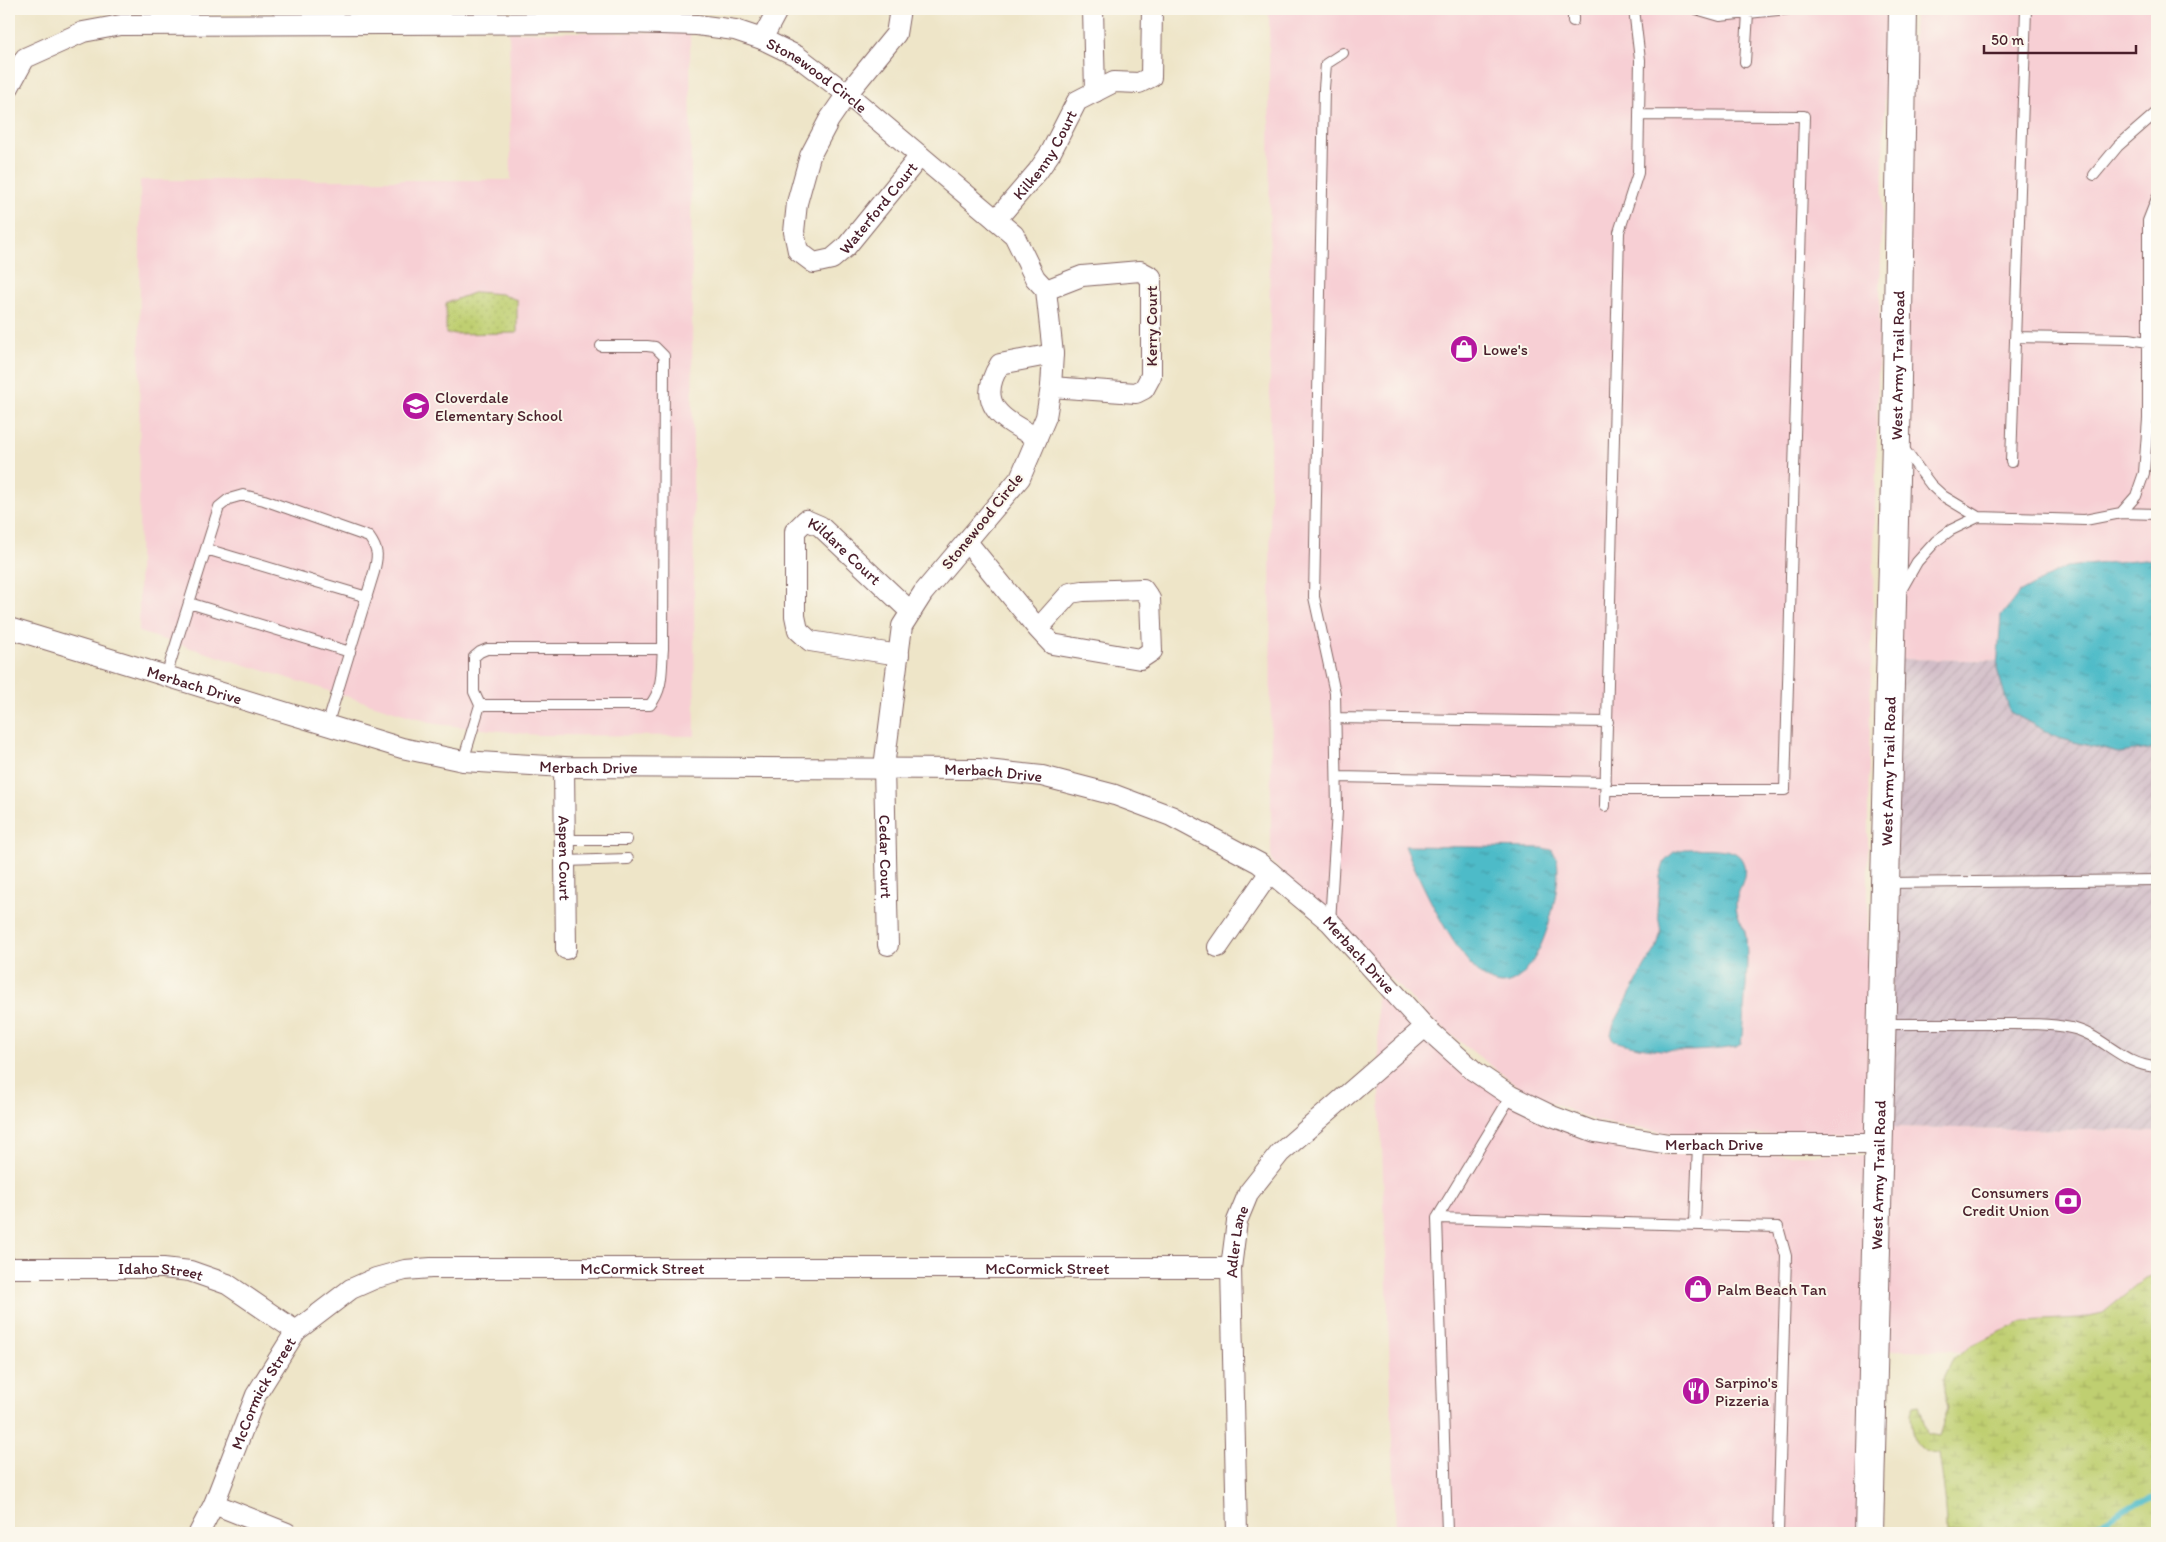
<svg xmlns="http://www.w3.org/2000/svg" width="2166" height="1542" viewBox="0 0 2166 1542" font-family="Itim,sans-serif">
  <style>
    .built { fill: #f7cfd4 }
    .industrial { fill: url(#industrial-furrows) }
    .green { fill: url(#green-dots); stroke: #84774e }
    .wetland { fill: url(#wetland-marsh); stroke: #84774e }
    .water { fill: url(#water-ripples); stroke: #4c6d7a }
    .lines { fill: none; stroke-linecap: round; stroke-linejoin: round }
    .stream { stroke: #4ebbc8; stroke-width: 6 }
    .service-casing { stroke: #836462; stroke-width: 12 }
    .minor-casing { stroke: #836462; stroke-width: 22 }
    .secondary-casing { stroke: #836462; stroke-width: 30 }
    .service { stroke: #fff; stroke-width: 10 }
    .minor { stroke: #fff; stroke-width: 20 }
    .secondary { stroke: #fff; stroke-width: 28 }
    .labels { text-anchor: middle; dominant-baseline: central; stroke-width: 4; stroke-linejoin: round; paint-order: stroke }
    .street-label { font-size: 16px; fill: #4a1f2b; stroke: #fbf7ec }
    .poi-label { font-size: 16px; fill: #4a1f2b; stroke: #fbf7ec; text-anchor: start }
  </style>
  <defs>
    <pattern id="industrial-furrows" width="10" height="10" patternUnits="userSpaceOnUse" patternTransform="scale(1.25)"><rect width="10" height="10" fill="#d2bdc8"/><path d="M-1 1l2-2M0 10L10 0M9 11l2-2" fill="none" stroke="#b6a2ac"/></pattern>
    <pattern id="green-dots" width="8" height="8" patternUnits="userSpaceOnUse" patternTransform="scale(1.25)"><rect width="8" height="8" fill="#bfcf71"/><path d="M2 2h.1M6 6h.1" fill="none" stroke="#a6b162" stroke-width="1.8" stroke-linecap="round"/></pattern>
    <pattern id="wetland-marsh" width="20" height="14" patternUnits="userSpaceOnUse" patternTransform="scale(1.25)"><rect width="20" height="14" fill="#bfcf71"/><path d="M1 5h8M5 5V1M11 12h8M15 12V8" fill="none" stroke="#a6b162"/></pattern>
    <pattern id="water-ripples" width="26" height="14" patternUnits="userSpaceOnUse" patternTransform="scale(1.25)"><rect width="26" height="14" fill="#4ebbc8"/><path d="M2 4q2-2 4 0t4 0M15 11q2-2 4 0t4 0" fill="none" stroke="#4397a3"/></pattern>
  </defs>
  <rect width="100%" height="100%" fill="#fbf7ec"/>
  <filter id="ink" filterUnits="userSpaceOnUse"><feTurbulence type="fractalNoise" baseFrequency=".02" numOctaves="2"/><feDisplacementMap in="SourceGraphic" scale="10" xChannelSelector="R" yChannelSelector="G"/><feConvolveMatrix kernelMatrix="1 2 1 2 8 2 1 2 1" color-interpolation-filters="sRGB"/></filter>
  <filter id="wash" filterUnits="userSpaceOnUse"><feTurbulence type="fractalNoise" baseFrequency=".0096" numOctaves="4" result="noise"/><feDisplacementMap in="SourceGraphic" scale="20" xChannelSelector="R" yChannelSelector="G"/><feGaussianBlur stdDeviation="1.12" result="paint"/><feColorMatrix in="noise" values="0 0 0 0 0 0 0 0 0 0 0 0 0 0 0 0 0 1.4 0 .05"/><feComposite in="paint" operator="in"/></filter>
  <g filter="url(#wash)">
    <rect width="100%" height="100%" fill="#eee5c8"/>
    <!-- built -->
    <path class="built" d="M1269,9H1887L1868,808V1134L1699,1135L1659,1132L1595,1121L1524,1091L1433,1021L1271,861Z
      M1914,9H2157V663L1898,659Z
      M509,32H690L695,736L537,735L436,724L139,632L140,180H511Z
      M1376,984L1437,1049L1585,1138L1664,1155H1869L1860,1533H1396Z
      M1888,1127L2157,1131V1353L1884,1350Z"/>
    <!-- industrial -->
    <path class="industrial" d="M1898,659L2157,663V1131L1888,1127Z"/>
    <!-- green -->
    <path class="green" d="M476,292L501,294L517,300V333L446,334V303Z"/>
    <!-- wetland -->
    <path class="wetland" d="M2157,1274V1533H1947C1947,1507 1943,1480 1939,1454C1919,1453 1914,1444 1912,1426C1911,1417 1910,1414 1914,1406L1919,1405L1927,1434L1939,1436L1948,1408L1944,1390V1378L1954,1357L1970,1346L2024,1321L2080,1318L2103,1313L2146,1278Z"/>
    <!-- water -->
    <path class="water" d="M2145,559L2157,561V748L2119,753L2058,738L2010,712L1997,669L2001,616L2019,593L2066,567Z
      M1405,846L1542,848L1552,850C1553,853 1556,856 1557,860C1563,889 1537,1000 1492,982C1459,968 1419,879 1405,846Z
      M1684,849C1698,849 1732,846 1740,857C1752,873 1737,888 1736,904C1735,915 1745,926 1746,937C1749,970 1744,1004 1742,1036L1741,1044L1736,1047C1694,1053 1655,1053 1614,1041L1611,1034L1614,1024L1645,966L1656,949L1661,932L1657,910L1660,876L1665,860L1674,852Z"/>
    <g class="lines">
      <!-- stream -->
      <path class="stream" d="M2086,1533L2090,1529L2139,1501L2157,1498"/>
    </g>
  </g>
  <g filter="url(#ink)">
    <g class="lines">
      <defs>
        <path id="service" d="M1696,9L1720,16L1748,13
          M1573,21V9
          M1745,62L1748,13L1789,9
          M2094,175L2118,146L2157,112
          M2015,337L2129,339L2148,342
          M601,346H647L655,347L664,356L663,649
          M1901,445L1931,485L1943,496L1978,517
          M2011,462L2026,9
          M2121,513L2157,514
          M206,549L367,597
          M1900,592L1917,562L1936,541L1951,530L1978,517L2085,520L2121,513L2136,496L2144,473L2148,419V221L2157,198
          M189,603L350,652
          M166,676L219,507L229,499L243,495L264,500L369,537C379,551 378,556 374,572L327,726
          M1335,718L1608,722
          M463,761L480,705L474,692V657L480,652L487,649H663C661,669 664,688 650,705H480
          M1337,777L1606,782
          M1606,790H1785L1804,116L1639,115
          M1605,806L1619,232L1638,173L1640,60L1634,9
          M565,840H627
          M565,861L628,859
          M1886,883L2157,880
          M1330,922L1337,811L1335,693L1314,597L1324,88L1326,64L1343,53
          M1883,1024C1920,1024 1957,1024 1994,1024C2019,1024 2046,1023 2071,1028C2102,1034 2123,1066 2157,1067
          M1437,1218L1778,1227L1786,1256L1778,1533
          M1695,1224L1698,1144
          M1447,1533L1437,1218L1511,1096"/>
        <g id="minor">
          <path id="s1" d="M900,9L896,34L847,94L829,120L810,156L797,203L794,232L798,251L814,263L832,259L846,247L920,156"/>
          <path d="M1093,9L1095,92"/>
          <path d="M762,39L778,9"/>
          <path id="s2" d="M9,87L25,58L83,32L121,25L623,23L697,25L735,30L762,39L797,56L847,94L1014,235L1035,278L1046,290L1053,354L1051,387L1046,417L1020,478L923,593L902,626L884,767L888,945"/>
          <path id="s3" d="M996,220L1038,171L1051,152L1077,101L1114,82L1139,83L1151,77L1152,9"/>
          <path d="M1046,290L1082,276L1140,271L1151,277V376L1144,389L1136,393L1051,387"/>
          <path d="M1037,438C1004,420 974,406 1000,364L1053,354"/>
          <path d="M967,542L1038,629L1052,644L1140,659L1152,651L1150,599L1143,589L1083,591L1070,593L1038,629"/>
          <path id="s4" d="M9,628L402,748L463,761L564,767L978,769L1042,776L1115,795L1171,816L1259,863L1330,922L1425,1027L1474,1071L1511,1096L1552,1116L1595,1132L1669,1144H1879"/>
          <path id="s5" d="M899,655L810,641L798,630L795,616V531L806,520L820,526L911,612"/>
          <path id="s6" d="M564,767L566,949"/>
          <path d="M1218,947L1270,872"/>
          <path id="s7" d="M9,1268H163L190,1271L227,1284L296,1331"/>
          <path d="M214,1504L287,1533"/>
          <path id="s8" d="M199,1533L214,1504L256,1395L296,1331L351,1289L376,1278L405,1270L431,1268H1231"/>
          <path id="s9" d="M1237,1533L1231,1268L1237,1221L1249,1192L1280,1153L1425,1027"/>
        </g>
        <g id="secondary">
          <path id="s10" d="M1869,1533L1896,439L1903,9"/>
        </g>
      </defs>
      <!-- service casing -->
      <use href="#service" class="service-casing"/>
      <!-- minor casing -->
      <use href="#minor" class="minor-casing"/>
      <!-- secondary casing -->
      <use href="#secondary" class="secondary-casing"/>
      <!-- service -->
      <use href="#service" class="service"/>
      <!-- minor -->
      <use href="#minor" class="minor"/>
      <!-- secondary -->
      <use href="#secondary" class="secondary"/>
    </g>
  </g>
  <!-- icons -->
  <defs>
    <symbol id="shop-disc" viewBox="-11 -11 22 22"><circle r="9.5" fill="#b5179e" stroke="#fbf7ec"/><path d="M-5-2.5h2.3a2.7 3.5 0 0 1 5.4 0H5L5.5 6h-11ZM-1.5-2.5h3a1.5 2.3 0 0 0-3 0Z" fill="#fff"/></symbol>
    <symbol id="school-disc" viewBox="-11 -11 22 22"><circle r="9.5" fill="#b5179e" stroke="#fbf7ec"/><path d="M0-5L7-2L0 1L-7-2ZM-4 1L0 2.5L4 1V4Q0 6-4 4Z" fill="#fff"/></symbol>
    <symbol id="bank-disc" viewBox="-11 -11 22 22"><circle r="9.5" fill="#b5179e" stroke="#fbf7ec"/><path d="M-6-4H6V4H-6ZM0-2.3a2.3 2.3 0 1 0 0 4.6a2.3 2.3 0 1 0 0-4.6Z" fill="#fff"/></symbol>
    <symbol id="restaurant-disc" viewBox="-11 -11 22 22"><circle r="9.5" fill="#b5179e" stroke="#fbf7ec"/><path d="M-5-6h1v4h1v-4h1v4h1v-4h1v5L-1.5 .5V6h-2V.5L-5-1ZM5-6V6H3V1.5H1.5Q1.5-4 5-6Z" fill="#fff"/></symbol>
  </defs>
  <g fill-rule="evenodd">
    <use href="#shop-disc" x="1448" y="333" width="32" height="32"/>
    <use href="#school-disc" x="400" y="390" width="32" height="32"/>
    <use href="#bank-disc" x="2052" y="1185" width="32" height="32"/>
    <use href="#shop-disc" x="1682" y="1273" width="32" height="32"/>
    <use href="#restaurant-disc" x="1680" y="1375" width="32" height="32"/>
  </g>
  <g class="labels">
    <!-- street labels -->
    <g class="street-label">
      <text stroke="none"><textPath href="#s2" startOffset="844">Stonewood Circle</textPath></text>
      <text stroke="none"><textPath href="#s3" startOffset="82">Kilkenny Court</textPath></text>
      <text stroke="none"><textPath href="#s1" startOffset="380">Waterford Court</textPath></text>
      <text transform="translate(1151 326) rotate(-90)">Kerry Court</text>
      <text stroke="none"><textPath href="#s10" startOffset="1168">West Army Trail Road</textPath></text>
      <text transform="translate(982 521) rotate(-51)">Stonewood Circle</text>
      <text stroke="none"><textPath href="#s5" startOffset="271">Kildare Court</textPath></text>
      <text stroke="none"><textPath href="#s4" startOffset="194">Merbach Drive</textPath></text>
      <text stroke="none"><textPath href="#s4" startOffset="599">Merbach Drive</textPath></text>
      <text stroke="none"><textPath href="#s10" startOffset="762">West Army Trail Road</textPath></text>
      <text stroke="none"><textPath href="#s4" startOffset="1004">Merbach Drive</textPath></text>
      <text stroke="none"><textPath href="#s2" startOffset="1778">Cedar Court</textPath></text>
      <text stroke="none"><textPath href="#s6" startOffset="91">Aspen Court</textPath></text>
      <text stroke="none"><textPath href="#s4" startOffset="1424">Merbach Drive</textPath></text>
      <text stroke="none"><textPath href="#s4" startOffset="1844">Merbach Drive</textPath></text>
      <text stroke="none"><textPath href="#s10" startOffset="358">West Army Trail Road</textPath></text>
      <text stroke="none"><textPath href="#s9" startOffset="292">Adler Lane</textPath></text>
      <text stroke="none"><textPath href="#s8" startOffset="589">McCormick Street</textPath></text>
      <text stroke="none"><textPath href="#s8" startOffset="994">McCormick Street</textPath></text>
      <text stroke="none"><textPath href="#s7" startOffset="152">Idaho Street</textPath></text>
      <text stroke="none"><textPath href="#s8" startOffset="154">McCormick Street</textPath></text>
    </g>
    <!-- poi labels -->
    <g class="poi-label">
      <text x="1483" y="349">Lowe's</text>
      <text x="435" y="397">Cloverdale<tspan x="435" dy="18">Elementary School</tspan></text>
      <text x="2049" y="1192" text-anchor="end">Consumers<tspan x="2049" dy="18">Credit Union</tspan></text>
      <text x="1717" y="1289">Palm Beach Tan</text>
      <text x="1715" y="1382">Sarpino's<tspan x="1715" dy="18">Pizzeria</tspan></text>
    </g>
  </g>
  <!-- margin -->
  <rect width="2166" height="1542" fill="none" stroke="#fbf7ec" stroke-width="30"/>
  <!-- scale -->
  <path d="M1984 45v8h152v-8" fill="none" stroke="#4a1f2b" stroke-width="2.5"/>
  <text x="1991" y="45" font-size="15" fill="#4a1f2b" stroke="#fbf7ec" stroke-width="4" paint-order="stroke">50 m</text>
</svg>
